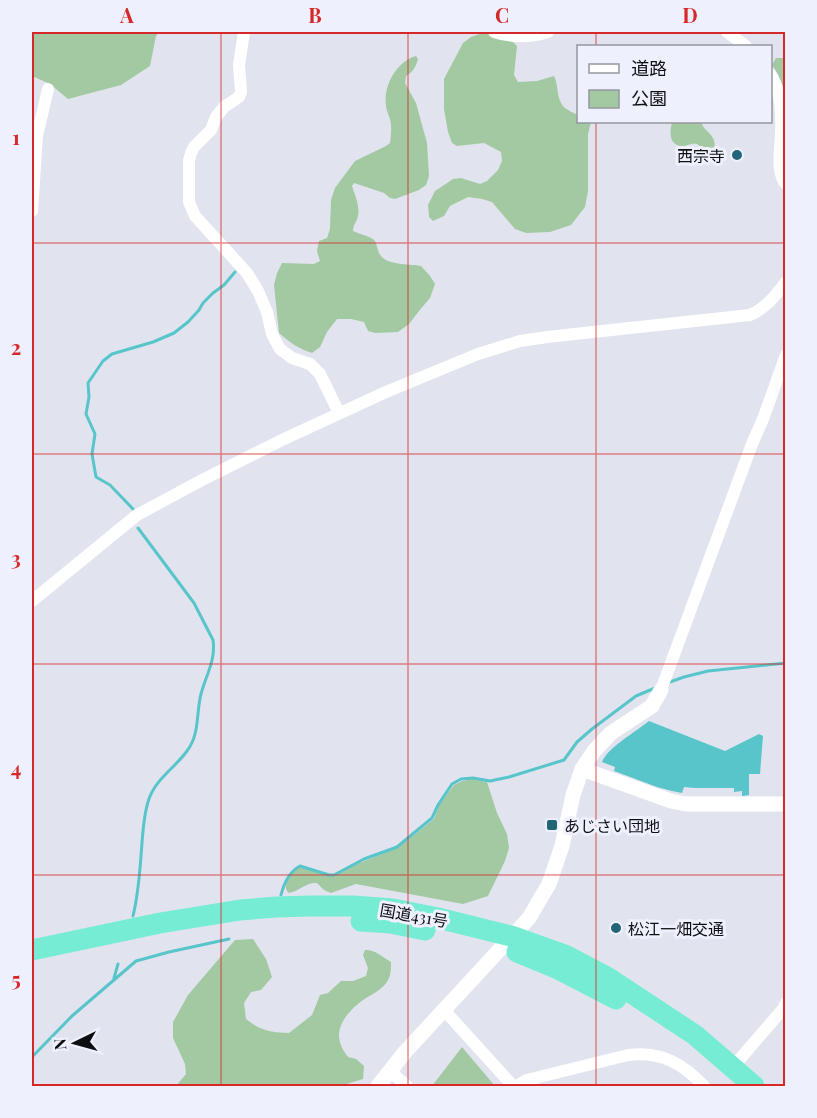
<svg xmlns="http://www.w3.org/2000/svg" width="817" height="1118" viewBox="0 0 817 1118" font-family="'Playfair Display','Noto Sans JP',serif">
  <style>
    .green { fill: #a2c9a1 }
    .water { fill: #57c5ca }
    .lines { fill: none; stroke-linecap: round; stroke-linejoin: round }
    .stream { stroke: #57c5ca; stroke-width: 3 }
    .minor { stroke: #fff; stroke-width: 12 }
    .tertiary { stroke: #fff; stroke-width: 15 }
    .trunk { stroke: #77ecd4; stroke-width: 21 }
    .grid { fill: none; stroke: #d62828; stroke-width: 1.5; stroke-opacity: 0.55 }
    .poi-dot { fill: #216577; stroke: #eef1fd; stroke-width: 2 }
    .labels { text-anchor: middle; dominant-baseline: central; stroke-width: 6; stroke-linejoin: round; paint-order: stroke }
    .poi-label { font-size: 16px; fill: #0e0f12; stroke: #eef1fd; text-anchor: start }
    .street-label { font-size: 16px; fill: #0e0f12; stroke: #eef1fd }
    .neatline { fill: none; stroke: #d62828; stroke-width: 2 }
    .grid-label { font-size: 20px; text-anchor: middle; font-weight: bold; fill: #d62828 }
  </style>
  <rect width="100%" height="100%" fill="#e1e4ef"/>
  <!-- green -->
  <path class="green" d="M32,32H159L156,36L150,66L121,85L68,99L50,84L32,76Z
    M485,32C496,39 509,37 517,46L514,75L518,82L537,81L554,76C559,86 556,100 565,108C569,111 574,113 578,115V122H591L588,134V191L585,207L571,225L550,232L526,233L515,229L492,202L482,199L468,197L450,206L444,216L433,221L429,217L428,205L435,191L453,179L461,178L480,184L487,181L498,170L502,161L501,152L484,143L457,146L452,143L448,132L444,109V79L463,43L471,37Z
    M416,56L418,59C416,67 413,72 406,76L405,83L416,103L427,143L429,176L426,185L419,190L395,199L390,198L384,193L354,183L352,186C355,195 360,206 358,216C357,222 353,224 353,231C359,234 371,236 375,241C378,247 377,253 383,258C391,265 411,264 421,266L430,276L435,284L430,298L419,311L409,324L398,332L375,333L368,331L364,322L351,319H337L327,332L320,347L312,353C299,349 289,342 279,333L274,285L277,273L282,263L314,264L320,261L317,251L319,241L327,238L330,229L331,200L335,188L355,161L386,146L390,143C391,135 392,127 390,119C389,115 386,110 386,105C383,86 397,61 416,56Z
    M776,58H785V93L778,74L772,65Z
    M672,122H701C704,132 715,133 715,147L705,151C704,150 699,145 697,144C692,142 688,146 682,146C668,145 670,131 672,122Z
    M473,779L487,782L497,813L507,834L509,848L505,861L488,896L463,904L356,884L331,893L324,890L317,883C306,882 300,891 289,893C280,885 291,872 300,867L329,876L335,875L357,864L399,847L434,819L439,805L454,785L462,781Z
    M253,939L266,959L272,977L261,990L251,992L244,1003L246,1019C259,1030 272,1033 289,1033L312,1015L320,995L328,993L341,981H353L366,976L368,968L363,955L365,950C374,949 383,957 391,962C391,968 391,975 388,980C384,988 373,994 366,998C351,1008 333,1026 341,1045C342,1049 346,1054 348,1057L356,1059L364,1066L363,1079L340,1086H176L186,1074L185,1064L173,1038V1022L188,995L235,940Z
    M462,1047L495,1086H432Z"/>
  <!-- water -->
  <path class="water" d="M649,721L725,751L759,734L763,736L760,774H749V795L742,796V791L734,792V788H695L684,787L682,793L672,791L657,787L614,771L615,767L602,762C607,748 637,731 649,721Z"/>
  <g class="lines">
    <!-- stream -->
    <path class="stream" d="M133,509L110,485L96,477L92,454L95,434L86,414L89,397L88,383L103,361L112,354L153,342L174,333L188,322L199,310L203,303L213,293L224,285L235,272
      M667,683L684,677L708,671L786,663
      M281,895C284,883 289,872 300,866L329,875H334L364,859L397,847L432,818L438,805L452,784L461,779L473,778L490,781L509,777L564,760L577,742L592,729L636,696L655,688
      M133,916C139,892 140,868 142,843C143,829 144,815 148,802C154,780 174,769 187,751C200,734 196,713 201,694C206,675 216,660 213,640L194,603L138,528
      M114,978L118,964
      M32,1057L72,1016L136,961L169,952L229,939"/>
    <!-- minor -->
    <path class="minor" d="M244,32L239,65L241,92L239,97L224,107L216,117L211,130L194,147L191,153L189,161V202L195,216L247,273L258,291L267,312L272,334L280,349L292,358L310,364L320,374L339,413
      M494,32C513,38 529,38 548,32
      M727,32L746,46
      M770,74C781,88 782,116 781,133C781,149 775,171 786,184
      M32,211L37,136L48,89
      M32,601L137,515L204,479L284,439L386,392L478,354L520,341L547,337L750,315C766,308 775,296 786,282
      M661,690L752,444L763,419L786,355
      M444,1010L513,1086
      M733,1067L783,1009L786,1003
      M390,1071L407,1086
      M517,1086L527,1080L628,1055C661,1051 682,1063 704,1086"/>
    <!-- tertiary -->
    <path class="tertiary" d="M582,769L671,801L686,804H786
      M378,1086L405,1052L529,918L549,884L562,846L573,795L582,769L594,751L611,733L652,706L661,690"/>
    <!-- trunk -->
    <path class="trunk" d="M361,921L390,923L425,930
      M32,950L160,923L240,910L276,907L310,906H353L393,909L438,918L511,936L567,956L607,977L695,1035L754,1086
      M517,952L556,968L616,999"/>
  </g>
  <!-- grid -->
  <path class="grid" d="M221,32V1086M408,32V1086M596,32V46M596,122V1086M32,243H786M32,454H786M32,664H786M32,875H786"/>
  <!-- markers -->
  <g class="poi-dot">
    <circle cx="737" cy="155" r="6"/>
    <rect x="546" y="819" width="12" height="12" rx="3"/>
    <circle cx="616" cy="928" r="6"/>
  </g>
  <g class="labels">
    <!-- poi labels -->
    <g class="poi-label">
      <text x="725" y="155" text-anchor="end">西宗寺</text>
      <text x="564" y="825">あじさい団地</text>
      <text x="628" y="928">松江一畑交通</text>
    </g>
    <!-- street labels -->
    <g class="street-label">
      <text transform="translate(414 915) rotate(10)">国道431号</text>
    </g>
  </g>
  <!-- border -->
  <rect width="817" height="1118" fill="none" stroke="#eef1fd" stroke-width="66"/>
  <!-- legend -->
  <rect x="577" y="45" width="195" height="78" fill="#eef1fd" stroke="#94979f" stroke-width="1.5"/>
  <rect x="589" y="64" width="30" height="9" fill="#ffffff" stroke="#94979f" stroke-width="1.5"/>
  <text x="631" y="75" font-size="18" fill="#0e0f12">道路</text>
  <rect x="589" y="90" width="30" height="18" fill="#a2c9a1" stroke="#94979f" stroke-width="1.5"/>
  <text x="631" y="105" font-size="18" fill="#0e0f12">公園</text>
  <!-- north arrow -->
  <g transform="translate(75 1043) rotate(265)" stroke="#eef1fd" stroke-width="4.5" paint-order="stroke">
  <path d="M0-4.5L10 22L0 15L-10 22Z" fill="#0e0f12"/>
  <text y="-9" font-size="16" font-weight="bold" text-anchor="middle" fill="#0e0f12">N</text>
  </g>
  <rect x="33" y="33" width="751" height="1052" class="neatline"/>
  <g class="grid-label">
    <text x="127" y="23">A</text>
    <text x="315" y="23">B</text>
    <text x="502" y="23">C</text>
    <text x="690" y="23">D</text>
    <text x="16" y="145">1</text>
    <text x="16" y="355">2</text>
    <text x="16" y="566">3</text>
    <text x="16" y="776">4</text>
    <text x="16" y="987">5</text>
  </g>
</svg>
